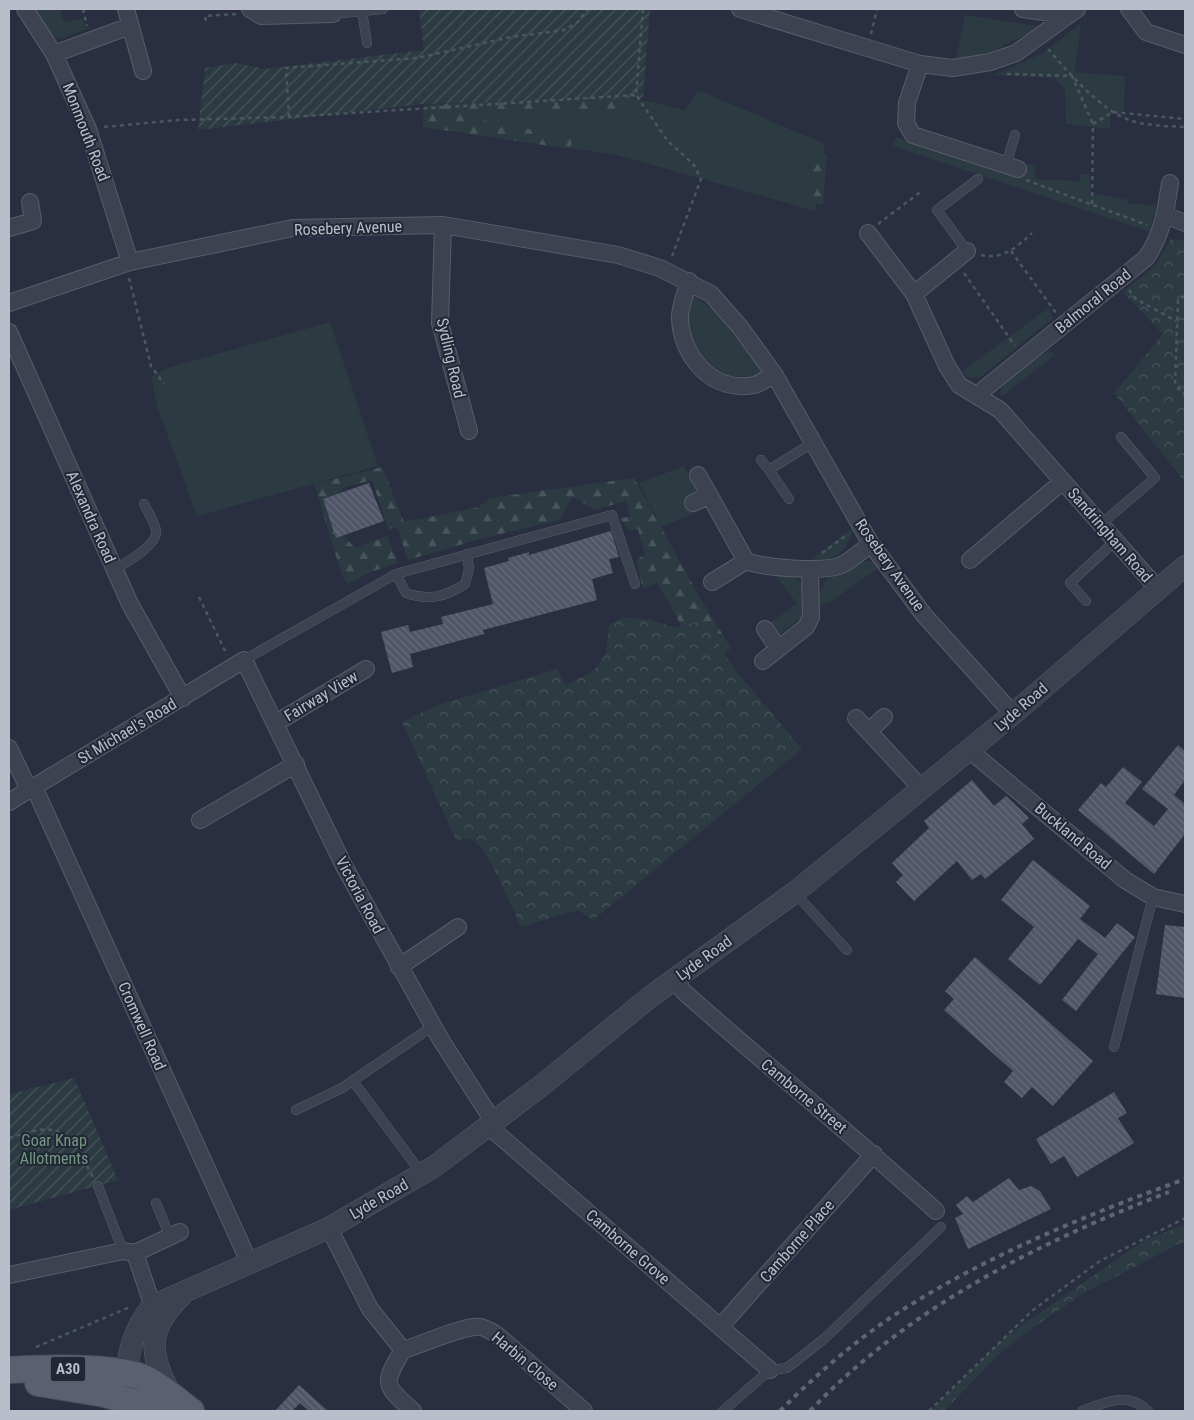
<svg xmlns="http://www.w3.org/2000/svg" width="1194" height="1420" viewBox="0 0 1194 1420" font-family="'Roboto Condensed',sans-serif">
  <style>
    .grass { fill: #2b3b41 }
    .forest { fill: url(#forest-firs) }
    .park { fill: url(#park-crowns) }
    .garden { fill: url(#garden-furrows) }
    .building { fill: url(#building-back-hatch) }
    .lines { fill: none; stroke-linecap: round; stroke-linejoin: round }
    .service-casing { stroke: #585d6a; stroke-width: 10 }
    .minor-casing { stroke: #585d6a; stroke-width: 18 }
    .tertiary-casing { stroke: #585d6a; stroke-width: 22 }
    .primary-casing { stroke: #474b59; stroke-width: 28 }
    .path { stroke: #49585e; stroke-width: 2.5; stroke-dasharray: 4 4; stroke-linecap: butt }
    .service { stroke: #3d4250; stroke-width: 9 }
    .minor { stroke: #3d4250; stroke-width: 16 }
    .tertiary { stroke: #3d4250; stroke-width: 21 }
    .primary { stroke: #5b6070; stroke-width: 26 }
    .rail { stroke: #606576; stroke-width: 4; stroke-dasharray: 5 5; stroke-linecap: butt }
    .labels { text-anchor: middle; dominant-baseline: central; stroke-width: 4; stroke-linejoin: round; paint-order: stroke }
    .shield { fill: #222735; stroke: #8c909d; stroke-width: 1 }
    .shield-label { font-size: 15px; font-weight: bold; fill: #babdca }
    .street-label { font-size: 16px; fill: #babdca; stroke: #222735 }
    .park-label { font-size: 16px; fill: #739882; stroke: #222735 }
  </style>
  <defs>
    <pattern id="forest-firs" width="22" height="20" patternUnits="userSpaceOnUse" patternTransform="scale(1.25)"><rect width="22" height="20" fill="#2b3b41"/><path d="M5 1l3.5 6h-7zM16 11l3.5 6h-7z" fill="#48555b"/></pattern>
    <pattern id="park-crowns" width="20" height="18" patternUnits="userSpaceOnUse" patternTransform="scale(1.25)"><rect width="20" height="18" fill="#2b3b41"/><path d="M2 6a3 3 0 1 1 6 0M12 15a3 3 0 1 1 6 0" fill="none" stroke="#48555b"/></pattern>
    <pattern id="garden-furrows" width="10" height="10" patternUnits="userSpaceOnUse" patternTransform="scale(1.25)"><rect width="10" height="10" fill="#2b3b41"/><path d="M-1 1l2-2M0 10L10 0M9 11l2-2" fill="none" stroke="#48555b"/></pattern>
    <pattern id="building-back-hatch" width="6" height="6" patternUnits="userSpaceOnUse" patternTransform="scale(1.25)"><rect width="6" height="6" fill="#505568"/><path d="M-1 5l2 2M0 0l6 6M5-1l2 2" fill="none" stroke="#676c7c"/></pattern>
  </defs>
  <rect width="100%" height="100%" fill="#292f40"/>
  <!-- grass -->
  <path class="grass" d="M36,9H60L64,22L82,18L87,29L63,38L53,37Z
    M965,15L1041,27L989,53L956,59Z
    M1081,23L1075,72L1125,76L1124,114H1110V129L1066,124L1065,90L1055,78L994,75L1043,53Z
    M698,90L825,144L815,211L617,155L423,126L424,106L638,99L685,110Z
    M896,137L1018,176L1021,164L1035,165V179L1080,181L1081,174H1090V193L1128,200V204L1156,205L1150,232L893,146Z
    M692,295C723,312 740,343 760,370L761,377L728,376L704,361L694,348L686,320Z
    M1048,308L1053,318L979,378L967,377L963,371Z
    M330,322L378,466L197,516L157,406L151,377L167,368Z
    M1048,351L1056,354L1004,395L1000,396C1002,374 1031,360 1048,351Z
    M684,466L704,509L661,527L639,483Z
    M854,527C849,547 834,566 811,559Z
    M872,561L877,564V569L829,603L818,605C819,598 819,591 823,585C831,570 856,562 872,561Z
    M772,571H786L802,583V617L776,637L769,623L797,604Z"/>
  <!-- forest -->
  <path class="forest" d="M632,95L635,108L483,114L482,120L572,137L571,149L423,127L424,105Z
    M816,151L827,155L823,205L808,202Z
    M382,467L404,522L479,507L490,498L634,478L700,598L731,648L714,662L700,660L658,583L643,589L636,561L645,554L638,529L629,531L620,518L630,517L626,501L595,510L573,497L559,520L480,539L408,560L397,527L388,529L372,480L342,488L343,492L323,499L336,537L343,535L355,548L387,536L398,563L370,572L348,584L342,575L314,484Z"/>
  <!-- park -->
  <path class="park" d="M1171,239L1185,240V482L1114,393L1163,334L1123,292L1155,266Z
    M624,617L650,620L677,628L702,620L736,671L802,749L593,920L578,910L521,927C511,907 491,854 475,842C469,837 463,839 456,840L402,722L438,705L557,669L566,686L594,670L606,654L609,625Z
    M1185,1225V1241L1082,1294L1024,1334L997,1356L944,1411H931L999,1343L1022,1325L1145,1240Z"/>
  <!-- garden -->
  <path class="garden" d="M419,9H650L643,98L422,104L198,130L205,68L236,63L264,69L424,50Z
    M74,1078L118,1180L9,1210V1094Z"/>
  <!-- building -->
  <path class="building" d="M369,483L384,521L336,538L323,499Z
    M611,531L619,557L609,559L613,573L592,579L597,600L483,630L484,634L410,654L413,667L392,673L381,632L408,625L410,632L443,624L441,617L493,604L484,568L509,561L508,558L529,552V555Z
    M1178,745L1185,751V780L1174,795L1185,804V834L1154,874L1078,810L1101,783L1106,787L1123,767L1142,782L1125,803L1154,826L1168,809L1142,789Z
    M972,780L994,806L1006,796L1029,818L1022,824L1034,839L985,879L981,874L972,880L957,861L914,901L896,882L903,875L892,863L929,828L924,821Z
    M1033,860L1090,906L1080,919L1105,938L1117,923L1135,937L1076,1011L1062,1000L1098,954L1078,939L1040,985L1008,959L1034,927L1001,900Z
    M1165,925L1185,927V998L1156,994Z
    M975,957L1093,1061L1053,1106L1032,1087L1022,1098L1004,1082L1013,1071L944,1010L954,999L945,991Z
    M1114,1092L1127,1113L1118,1118L1134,1143L1077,1177L1064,1156L1051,1164L1036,1139Z
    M1009,1178L1019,1190L1031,1186L1040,1191L1051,1209L968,1249L955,1218L963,1214L956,1205L967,1196L973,1202Z
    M299,1385L328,1411H309L300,1403L292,1411H275Z"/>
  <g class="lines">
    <defs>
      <path id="service" d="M362,11L367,43
        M333,14L383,9
        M1006,165L1015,135
        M967,251L937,210L978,179
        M761,460L769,470
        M789,499L769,470L814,442
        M1101,524L1155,478L1121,437
        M114,569C125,564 159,544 156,530C154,521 148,512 144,504
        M396,574L406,593C429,601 445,597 465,584L469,569L467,554
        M1086,601L1070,583L1115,541
        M244,660L396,574L612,515L635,584
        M795,893L847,950
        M1114,1047L1153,897
        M353,1081L422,1174
        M296,1110L342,1088L433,1026
        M98,1186L123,1251
        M156,1203L170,1237
        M723,1411L770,1370L787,1368L825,1338L941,1227
        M1082,1411C1105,1402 1128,1391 1148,1411"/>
      <path id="minor" d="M25,9L54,54L88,129L130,262
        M126,9L143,71
        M250,9L261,16L333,14
        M740,9L920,64L953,68L990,62L1016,53L1077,9
        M1023,9L1066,15
        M1129,9L1146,32L1185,45
        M54,54L130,26
        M920,64L907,103L906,123L913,135L1018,169
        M1165,215L1185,223
        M443,225L440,323L469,431
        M9,228L33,221L30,202
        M868,233L914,294L947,366L959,385L1000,410L1158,589
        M689,281C686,293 679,308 680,319C682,358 713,393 754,385C761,384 768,377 774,374
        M914,294L967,251
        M9,303L130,262L293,228L443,225L618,255L660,268L711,294L740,327L774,374L871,544L924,615L1013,714
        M9,332L130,604L183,698
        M977,395L1146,258C1162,235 1166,211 1170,183
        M698,475L746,561C765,568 820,572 839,566C850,562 862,550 871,544
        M693,503L708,496
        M970,560L1063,481
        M712,582L746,561
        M765,629L778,648
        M763,661L806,627L811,617L810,571
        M856,718L922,789
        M276,723L366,669
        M869,731L884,717
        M9,748L29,790
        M969,750L1125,880L1153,897L1185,904
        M34,787L250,1264
        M9,802L244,660L344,866L441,1040L493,1121
        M200,820L296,764
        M399,967L458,927
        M674,979L684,992C767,1066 854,1136 936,1211
        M487,1125L770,1370
        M329,1228L370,1309L403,1350
        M135,1253L180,1232
        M9,1275L123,1251L135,1253L156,1316
        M720,1327L874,1154
        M413,1411C384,1385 382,1384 403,1350C421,1345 466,1324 481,1327C486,1328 491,1332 496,1334L584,1411"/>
      <path id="tertiary" d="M131,1387C121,1361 136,1326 152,1306L329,1228L435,1166L541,1086L650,997L794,893L1013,714L1185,566
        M171,1395C149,1354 146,1330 181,1296"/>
      <path id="primary" d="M9,1370C44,1368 112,1365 144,1378C161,1386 176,1400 191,1411
        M38,1383L105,1394L164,1411"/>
    </defs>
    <!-- service casing -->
    <use href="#service" class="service-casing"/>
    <!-- minor casing -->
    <use href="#minor" class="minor-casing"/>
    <!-- tertiary casing -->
    <use href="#tertiary" class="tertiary-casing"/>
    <!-- primary casing -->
    <use href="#primary" class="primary-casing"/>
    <!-- path -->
    <path class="path" d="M83,9L87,26
      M643,9L636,95L667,140L694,165L701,179L672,256
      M206,21L205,16L237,14
      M871,34L877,9
      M1048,49C1069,73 1101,111 1132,121C1149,126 1168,126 1185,127
      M1007,74L1072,76L1093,124
      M289,117L286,68L417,58L511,37L564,30L578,22L587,9
      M104,127L178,120L289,117L636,95
      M1026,180L1147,225
      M1092,204L1093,124L1113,112L1185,119
      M878,224L923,190
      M1011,251L1056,313
      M981,255C1003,260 1017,247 1032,233
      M964,273L1015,346
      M129,278L151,366L164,384
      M1129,290L1136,299L1176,321
      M1185,296L1178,300L1175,384L1185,395
      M822,553L848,534
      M199,597L227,655
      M9,1138C21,1135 39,1127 52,1130C72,1134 84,1161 93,1177
      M36,1347L130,1307
      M929,1411L1033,1310L1100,1261L1185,1218"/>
    <!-- service -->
    <use href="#service" class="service"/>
    <!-- minor -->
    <use href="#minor" class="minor"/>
    <!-- tertiary -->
    <use href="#tertiary" class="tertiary"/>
    <!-- primary -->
    <use href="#primary" class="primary"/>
    <!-- rail -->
    <path class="rail" d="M780,1411C814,1377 850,1345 890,1318C980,1258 1084,1216 1185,1179
      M810,1411C908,1308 1037,1243 1169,1192"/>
  </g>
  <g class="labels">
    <!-- shield labels -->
    <rect class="shield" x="50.5" y="1356.5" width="35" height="25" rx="4"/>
    <g class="shield-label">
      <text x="68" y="1369">A30</text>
    </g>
    <!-- street labels -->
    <g class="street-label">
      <text transform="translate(86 132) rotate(69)">Monmouth Road</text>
      <text transform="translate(348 228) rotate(-2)">Rosebery Avenue</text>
      <text transform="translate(1093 301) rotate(-39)">Balmoral Road</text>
      <text transform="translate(451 358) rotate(77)">Sydling Road</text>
      <text transform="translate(91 517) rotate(66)">Alexandra Road</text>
      <text transform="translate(1110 535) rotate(49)">Sandringham Road</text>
      <text transform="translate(890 565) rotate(55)">Rosebery Avenue</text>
      <text transform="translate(321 696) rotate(-31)">Fairway View</text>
      <text transform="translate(1021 707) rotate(-41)">Lyde Road</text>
      <text transform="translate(127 731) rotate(-31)">St Michael's Road</text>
      <text transform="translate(1073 836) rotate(40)">Buckland Road</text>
      <text transform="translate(360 895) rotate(62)">Victoria Road</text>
      <text transform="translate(704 958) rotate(-36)">Lyde Road</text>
      <text transform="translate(142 1026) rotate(66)">Cromwell Road</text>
      <text transform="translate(804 1096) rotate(40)">Camborne Street</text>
      <text transform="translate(379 1199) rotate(-30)">Lyde Road</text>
      <text transform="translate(797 1241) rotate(-49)">Camborne Place</text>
      <text transform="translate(628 1247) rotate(41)">Camborne Grove</text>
      <text transform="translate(525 1361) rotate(40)">Harbin Close</text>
    </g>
    <!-- park labels -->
    <g class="park-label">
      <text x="54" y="1140">Goar Knap<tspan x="54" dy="18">Allotments</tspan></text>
    </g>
  </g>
  <!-- border -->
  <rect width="1194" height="1420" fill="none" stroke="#babdca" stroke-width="20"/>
</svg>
